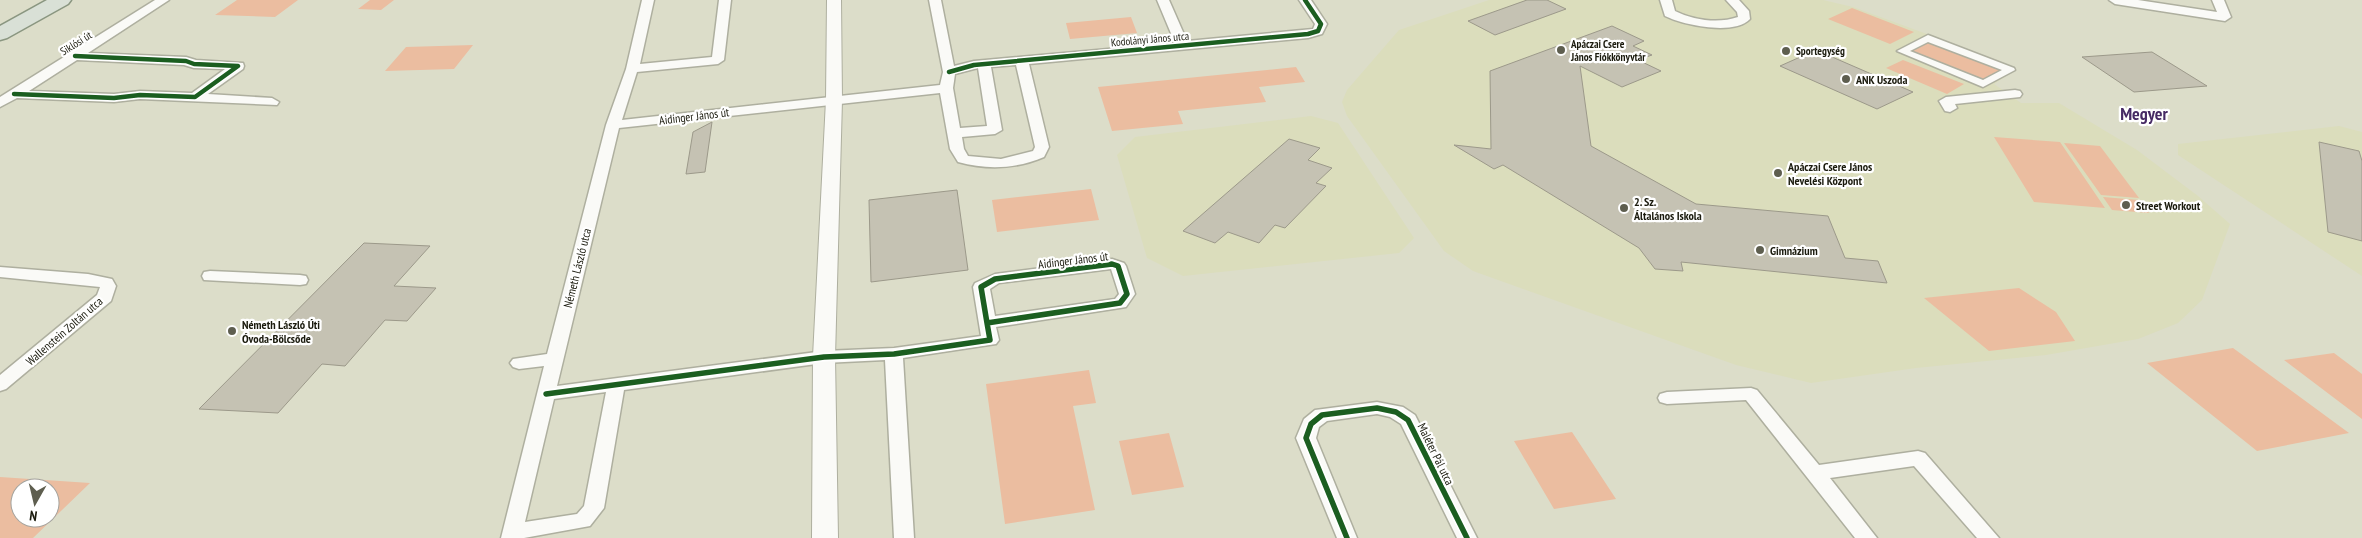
<svg xmlns="http://www.w3.org/2000/svg" width="2362" height="538" viewBox="0 0 2362 538" font-family="'PT Sans Narrow',sans-serif">
  <style>
    .built { fill: #dbddbc }
    .green { fill: #ebbda0; fill-rule: evenodd }
    .building { fill: #c5c2b3; stroke: #9c998a }
    .lines { fill: none; stroke-linecap: round; stroke-linejoin: round }
    .pedestrian-casing { stroke: #aeaf9f; stroke-width: 3 }
    .minor-casing { stroke: #aeaf9f; stroke-width: 3 }
    .tertiary-casing { stroke: #aeaf9f; stroke-width: 2 }
    .primary-casing { stroke: #8a9680; stroke-width: 3 }
    .pedestrian { fill: #fafaf7; fill-rule: evenodd }
    .minor { fill: #fafaf7; fill-rule: evenodd }
    .tertiary { fill: #fafaf7; fill-rule: evenodd }
    .primary { fill: #d9e0d6; fill-rule: evenodd }
    .cycleway-far1-casing { stroke: #fff; stroke-width: 7 }
    .cycleway-casing { stroke: #fff; stroke-width: 9 }
    .cycleway-far1 { stroke: #1b5e20; stroke-width: 4.5 }
    .cycleway { stroke: #1b5e20; stroke-width: 5.5 }
    .poi-dot { fill: #5e5e4f; stroke: #fff; stroke-width: 2 }
    .labels { text-anchor: middle; dominant-baseline: central; stroke-width: 4.5; stroke-linejoin: round; paint-order: stroke }
    .far-street-label { font-size: 11px; fill: #1a1a0d; stroke: #fff }
    .far-poi-label { font-size: 11px; font-weight: bold; fill: #1a1a0d; stroke: #fff; text-anchor: start }
    .poi-label { font-size: 12px; font-weight: bold; fill: #1a1a0d; stroke: #fff; text-anchor: start }
    .street-label { font-size: 12px; fill: #1a1a0d; stroke: #fff }
    .district-label { font-size: 18px; font-weight: bold; fill: #462a64; stroke: #fff }
  </style>
  <rect width="100%" height="100%" fill="#dcddc9"/>
  <!-- built -->
  <path class="built" d="M1489,0H1823L1853,7L1935,37L2014,71L1994,84L2021,103H2059L2137,150L2198,196L2230,224L2202,300L2178,323L2138,339L2046,355L1916,368L1811,383L1736,365L1473,271L1444,251L1347,116L1342,102L1347,90L1399,30Z
    M1311,116L1338,123L1414,238L1399,253L1183,276L1147,258L1117,155L1135,137Z
    M2339,126L2362,132V276L2178,155V144Z"/>
  <!-- green -->
  <path class="green" d="M237,0H298L275,17L215,15Z
    M370,0H394L381,10L358,9Z
    M1852,8L1914,32L1890,44L1828,19Z
    M1131,17L1137,33L1070,39L1066,23Z
    M1931,40L2006,70L1982,82L1907,51Z
    M473,45L454,69L385,71L406,47Z
    M1903,60L1964,84L1947,94L1886,68Z
    M1296,67L1305,82L1259,87L1266,102L1178,111L1183,124L1112,131L1098,87Z
    M1994,137L2060,142L2105,208L2034,202Z
    M2064,143L2100,146L2139,198L2101,195Z
    M1091,189L1099,220L997,232L992,200Z
    M2103,197L2139,200L2149,213L2112,210Z
    M2019,288L2056,312L2075,341L1989,351L1924,298Z
    M2233,348L2349,433L2257,451L2147,363Z
    M2334,353L2362,374V419L2284,360Z
    M1089,370L1096,403L1073,406L1095,510L1005,524L986,384Z
    M1572,432L1616,499L1554,509L1514,441Z
    M1169,433L1184,487L1132,495L1119,441Z
    M0,477L90,483L33,538H0ZM20,488H50V518H20Z"/>
  <!-- building -->
  <path class="building" d="M1527,0H1547L1566,9L1495,35L1468,21Z
    M1612,26L1644,41L1633,46L1652,55L1638,60L1661,71L1622,87L1580,66L1591,146L1696,204L1828,216L1845,258L1878,261L1887,283L1681,262L1683,271L1655,269L1639,248L1503,165L1494,169L1454,145L1491,149L1490,71Z
    M1816,50L1913,92L1877,109L1780,66Z
    M2152,52L2207,86L2134,92L2082,57Z
    M712,122L705,172L686,174L693,132Z
    M1289,139L1320,148L1308,160L1332,168L1316,183L1326,186L1285,228L1275,225L1259,243L1228,232L1215,243L1183,231Z
    M2319,142L2359,151L2362,161V241L2328,232Z
    M957,190L968,270L871,282L869,200Z
    M364,243L430,246L394,286L436,288L407,321L385,320L345,366L322,364L278,413L199,409Z"/>
  <g class="lines">
    <defs>
      <path id="pedestrian" d="M1928,35L2014,68L2015,70L1983,87L1897,51ZM1928,42L2002,70L1983,80L1910,51Z"/>
      <path id="minor" d="M155,0H169L88,53L186,57L196,60L243,63L244,66L243,69L208,94L272,98L279,102L277,105L140,99L114,102L17,98L0,107V97ZM77,60L184,65L194,68L225,69L192,93L140,91L114,94L29,91Z
        M642,0H654L640,64L712,57L719,0H731L724,60L718,64L637,72L622,120L940,85L943,72L929,0H941L954,66L974,61L1175,43L1157,0H1169L1187,41L1313,29L1315,24L1299,0H1311L1327,24L1322,34L1308,38L1029,64L1049,147L1044,157C1016,169 987,170 958,162L950,149L940,93L619,128L557,386L824,351L894,348L981,336L973,287L975,283L995,274L1112,259L1124,263L1126,266L1135,294L1126,307L1120,308L996,327L999,340L996,344L903,358L914,538H894L885,360L824,363L624,390L604,508L590,526L524,538H501L544,366L519,369L513,367L510,363L513,359L547,354L606,125L626,69ZM1016,65L1035,147L1033,151L1001,159L968,156L964,149L962,137L995,134L1002,130L991,67ZM978,68L987,126L960,128L953,88L955,74ZM1111,269L1119,294L1115,299L995,316L990,289L999,283ZM606,392L584,506L577,514L525,522L554,399Z
        M1660,0H1672L1675,11C1693,20 1718,24 1738,17L1737,12L1726,0H1739L1749,11L1750,19C1734,36 1683,25 1665,16Z
        M2109,0H2138L2217,12L2212,0H2224L2231,17L2225,21L2115,4Z
        M2015,90L2020,91L2022,94L2020,97L1955,104L1957,108L1950,112L1945,111L1939,101L1946,97Z
        M0,267L88,274L112,279L116,286L111,301L6,389L0,391V375L97,295L100,287L0,277Z
        M210,271L300,275L306,276L308,280L306,284L300,285L204,280L202,276L204,272Z
        M1751,388L1757,390L1819,465L1918,451L1925,453L1999,538H1977L1914,466L1830,478L1877,538H1855L1746,400L1667,404L1660,402L1658,398L1660,394L1667,392Z
        M1377,402L1403,407L1415,415L1477,538H1457L1401,424L1390,417L1377,414L1327,421L1319,427L1316,438L1357,538H1337L1296,438L1304,419L1315,410Z"/>
      <path id="tertiary" d="M827,0H841L842,100L835,357L838,538H812L813,357L826,100Z"/>
      <path id="primary" d="M47,0H71L68,4L7,38L0,40V26Z"/>
    </defs>
    <!-- pedestrian casing -->
    <use href="#pedestrian" class="pedestrian-casing"/>
    <!-- minor casing -->
    <use href="#minor" class="minor-casing"/>
    <!-- tertiary casing -->
    <use href="#tertiary" class="tertiary-casing"/>
    <!-- primary casing -->
    <use href="#primary" class="primary-casing"/>
    <!-- pedestrian -->
    <use href="#pedestrian" class="pedestrian"/>
    <!-- minor -->
    <use href="#minor" class="minor"/>
    <!-- tertiary -->
    <use href="#tertiary" class="tertiary"/>
    <!-- primary -->
    <use href="#primary" class="primary"/>
    <defs>
      <path id="cycleway-far1" d="M949,72L974,65L1308,34L1318,31L1321,24L1305,0
        M14,94L114,98L140,95L195,97L238,66L194,64L186,61L75,56"/>
      <path id="cycleway" d="M1112,264L1118,266L1127,294L1120,303L987,323L981,287L995,279Z
        M546,394L824,357L894,354L990,340L987,323
        M1347,538L1306,438L1311,424L1322,415L1377,408L1396,412L1408,420L1467,538"/>
    </defs>
    <!-- cycleway-far1 casing -->
    <use href="#cycleway-far1" class="cycleway-far1-casing"/>
    <!-- cycleway casing -->
    <use href="#cycleway" class="cycleway-casing"/>
    <!-- cycleway-far1 -->
    <use href="#cycleway-far1" class="cycleway-far1"/>
    <!-- cycleway -->
    <use href="#cycleway" class="cycleway"/>
  </g>
  <!-- markers -->
  <g class="poi-dot">
    <circle cx="1561" cy="50" r="5"/>
    <circle cx="1786" cy="51" r="5"/>
    <circle cx="1846" cy="79" r="5"/>
    <circle cx="1778" cy="173" r="5"/>
    <circle cx="2126" cy="205" r="5"/>
    <circle cx="1624" cy="208" r="5"/>
    <circle cx="1760" cy="250" r="5"/>
    <circle cx="232" cy="331" r="5"/>
  </g>
  <g class="labels">
    <!-- far-street labels -->
    <g class="far-street-label">
      <text transform="translate(1150 39) rotate(-5)">Kodolányi János utca</text>
      <text transform="translate(76 43) rotate(-32)">Siklósi út</text>
    </g>
    <!-- far-poi labels -->
    <g class="far-poi-label">
      <text x="1571" y="44">Apáczai Csere<tspan x="1571" dy="13">János Fiókkönyvtár</tspan></text>
      <text x="1796" y="51">Sportegység</text>
    </g>
    <!-- poi labels -->
    <g class="poi-label">
      <text x="1856" y="79">ANK Uszoda</text>
      <text x="1788" y="166">Apáczai Csere János<tspan x="1788" dy="14">Nevelési Központ</tspan></text>
      <text x="1634" y="201">2. Sz.<tspan x="1634" dy="14">Általános Iskola</tspan></text>
      <text x="2136" y="205">Street Workout</text>
      <text x="1770" y="250">Gimnázium</text>
      <text x="242" y="324">Németh László Úti<tspan x="242" dy="14">Óvoda-Bölcsőde</tspan></text>
    </g>
    <!-- street labels -->
    <g class="street-label">
      <text transform="translate(694 116) rotate(-7)">Aidinger János út</text>
      <text transform="translate(1073 260) rotate(-7)">Aidinger János út</text>
      <text transform="translate(577 268) rotate(-76)">Németh László utca</text>
      <text transform="translate(64 331) rotate(-41)">Wallenstein Zoltán utca</text>
      <text transform="translate(1436 454) rotate(64)">Maléter Pál utca</text>
    </g>
    <!-- district labels -->
    <g class="district-label">
      <text x="2144" y="113">Megyer</text>
    </g>
  </g>
  <!-- north arrow -->
  <g transform="translate(35 503) rotate(188)"><circle r="24" fill="#ffffff" stroke="#a3a39e"/>
  <path d="M0-4L9 19L0 12L-9 19Z" fill="#5e5e4f"/>
  <text y="-8" font-size="14" font-weight="bold" text-anchor="middle" fill="#1a1a0d">N</text>
  </g>
</svg>
